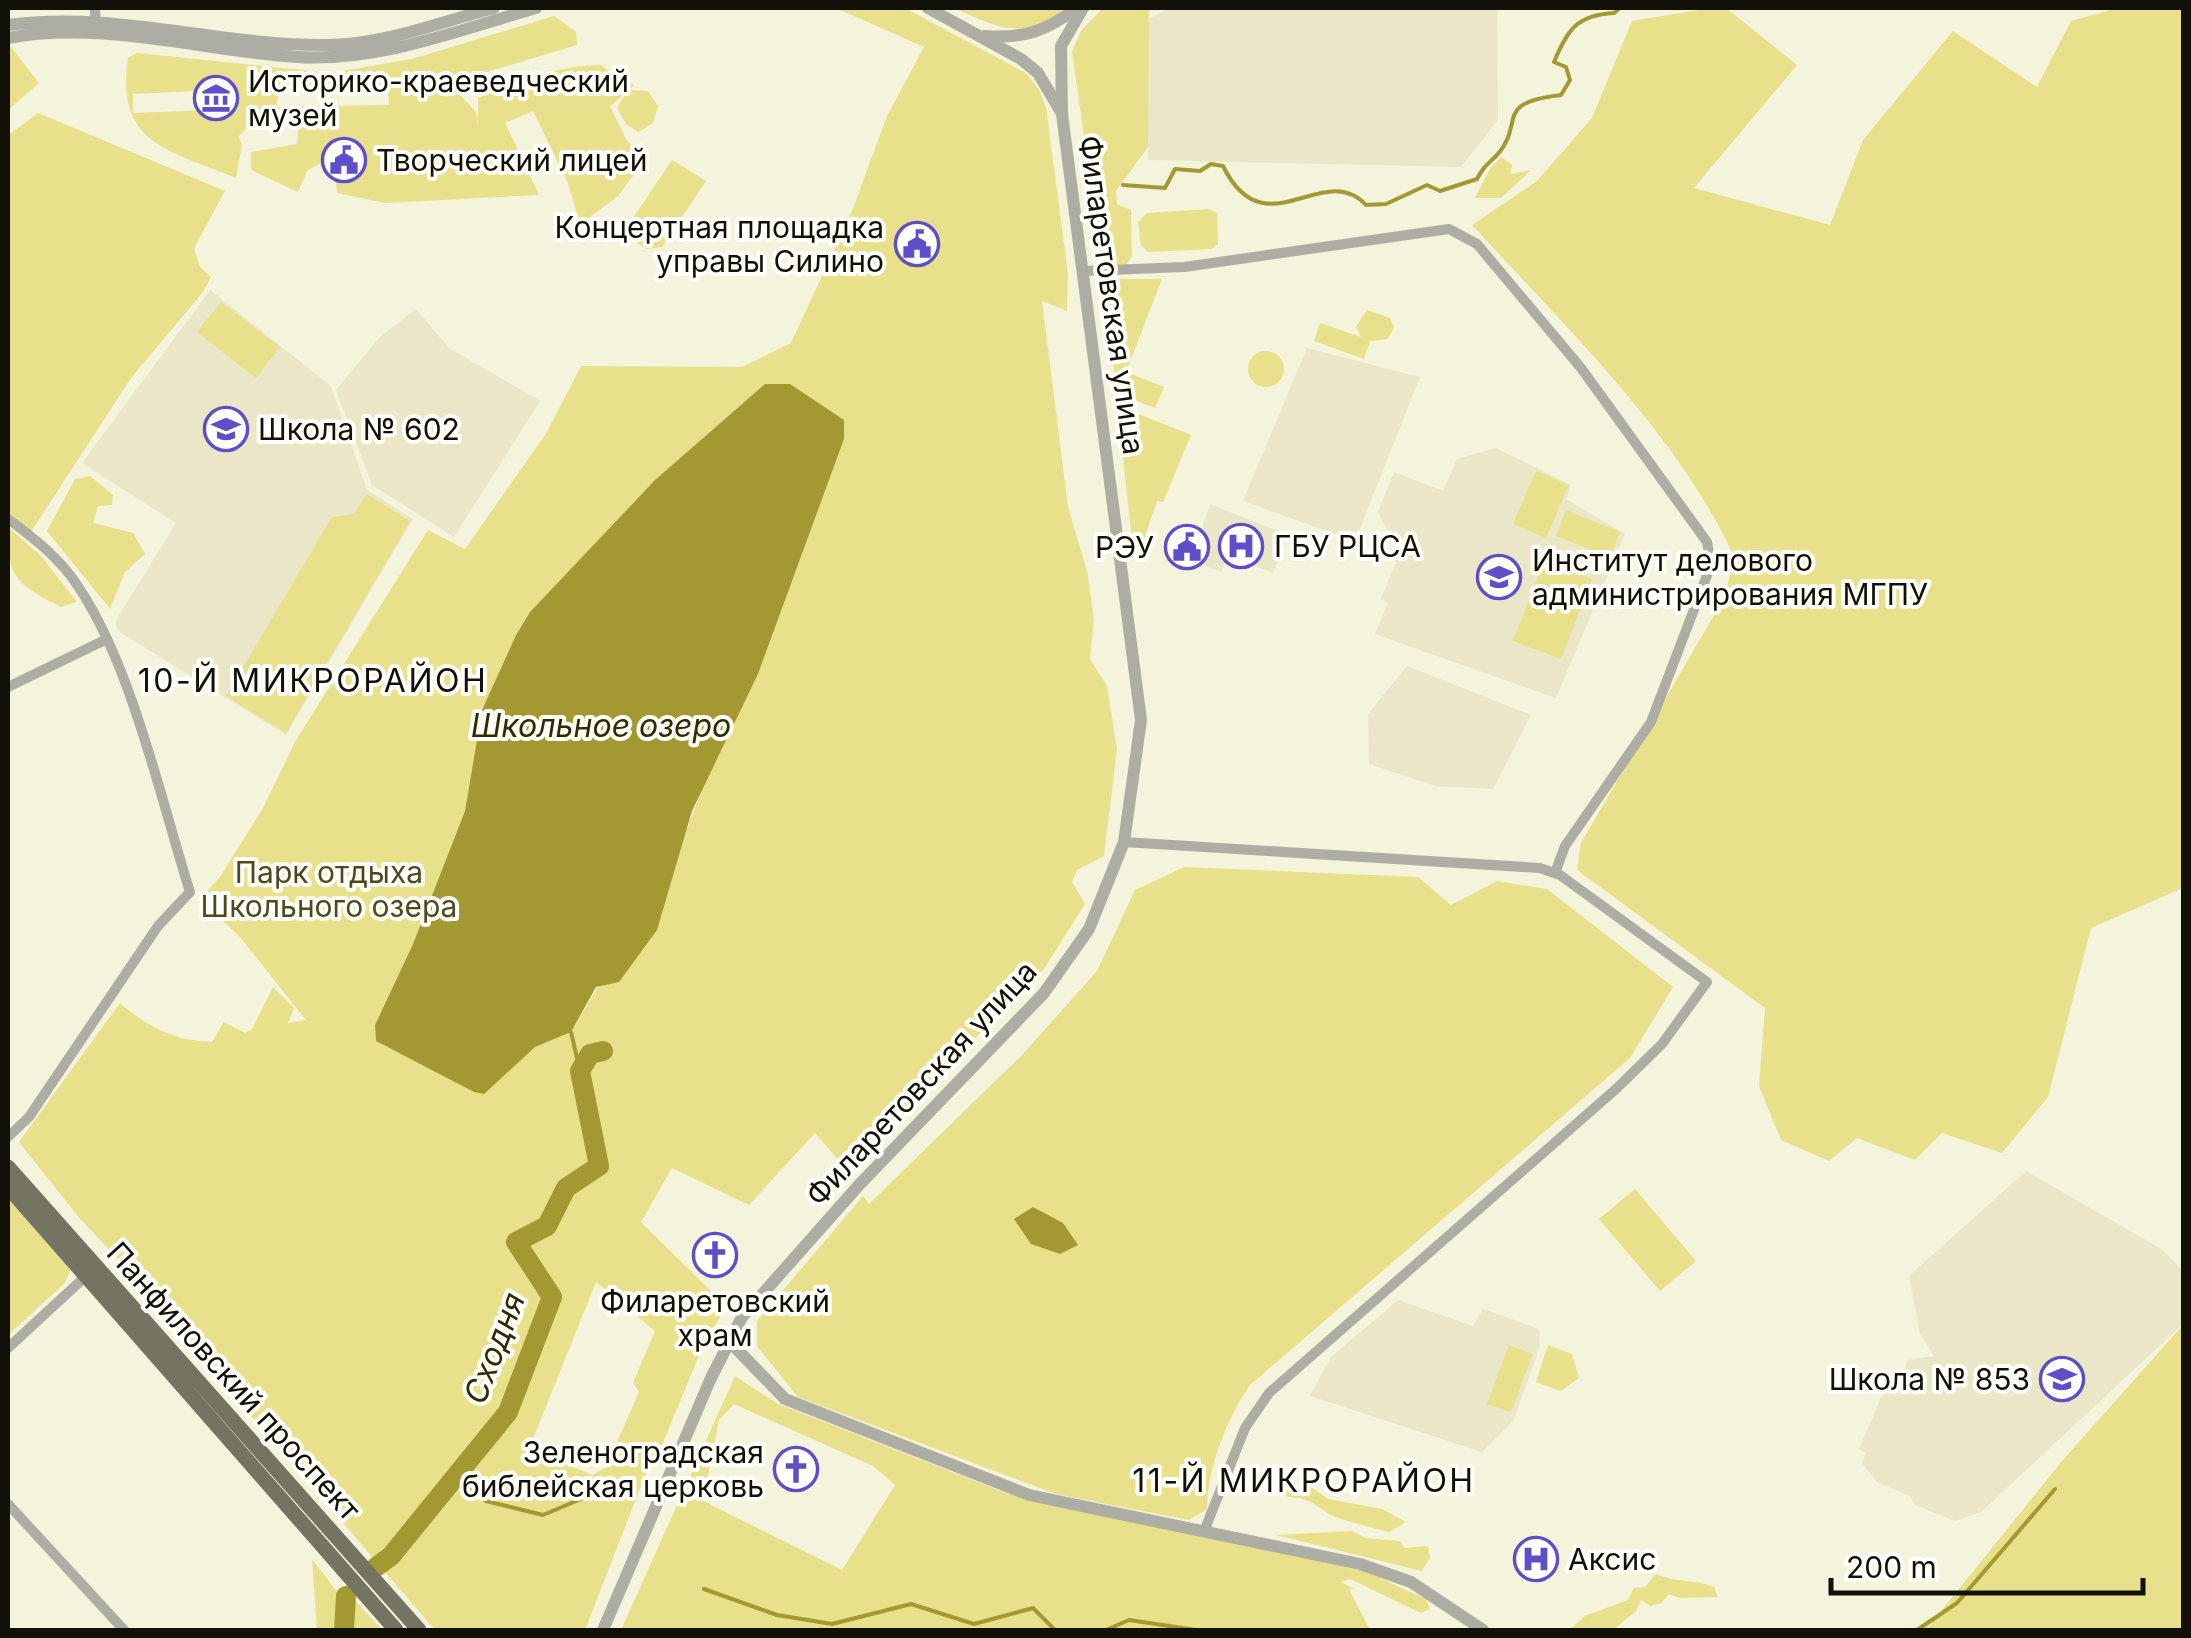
<svg xmlns="http://www.w3.org/2000/svg" width="2191" height="1638" viewBox="0 0 2191 1638" font-family="Inter,sans-serif">
  <style>
    .built { fill: #e9e7c8 }
    .green { fill: #e8e08a; fill-rule: evenodd }
    .water { fill: #a39932 }
    .lines { fill: none; stroke-linecap: round; stroke-linejoin: round }
    .stream { stroke: #a39932; stroke-width: 4 }
    .river { stroke: #a39932; stroke-width: 20 }
    .minor { stroke: #adada3; stroke-width: 10 }
    .tertiary { stroke: #adada3; stroke-width: 12 }
    .primary { stroke: #757462; stroke-width: 15 }
    .labels { text-anchor: middle; dominant-baseline: central; stroke-width: 8; stroke-linejoin: round; paint-order: stroke }
    .poi-label { font-size: 30px; fill: #121109; stroke: #fffffa; text-anchor: start }
    .street-label { font-size: 30px; fill: #121109; stroke: #fffffa }
    .park-label { font-size: 30px; fill: #4d491f; stroke: #fffffa }
    .neighbourhood-label { font-size: 32px; letter-spacing: 2.5px; fill: #121109; stroke: #fffffa }
    .water-label { font-size: 32px; font-style: italic; fill: #2f2b00; stroke: #fffffa }
  </style>
  <rect width="100%" height="100%" fill="#f4f3db"/>
  <!-- built -->
  <path class="built" d="M1170,8H1497L1498,120L1461,167L1148,160V19Z
    M210,290L331,386L367,490L413,519L286,735L118,631L115,622L176,523L82,463Z
    M416,309L449,348L540,401L454,537L372,485L336,390L380,337Z
    M1307,348L1420,377L1355,541L1243,501Z
    M1496,448L1571,485L1566,499L1625,534L1556,698L1375,634L1388,603L1381,599L1399,554L1378,512L1394,472L1443,491L1457,459Z
    M1210,504L1288,535L1273,573L1236,558L1233,562L1226,560L1221,572L1192,561Z
    M1407,666L1531,715L1493,789L1436,786L1369,764L1368,714Z
    M2026,1171L2163,1250L2183,1271V1324L1981,1512L1955,1521L1915,1505L1910,1496L1877,1482L1862,1463L1866,1453L1859,1449L1891,1374L1904,1370L1908,1360L1934,1356L1920,1334L1909,1276Z
    M1398,1300L1473,1326L1483,1309L1539,1329L1540,1347L1513,1421L1482,1452L1310,1396L1331,1357Z"/>
  <!-- green -->
  <path class="green" d="M836,8H905L1026,73L1039,90L1046,107L1068,274L1067,311L1042,301L1068,507L1087,571L1094,619L1090,659L1107,686L1117,749L1104,856L1077,870L1072,882L1085,904L1044,969L889,1124L849,1172L815,1133L749,1205L672,1168L641,1222L726,1306L700,1353L658,1455L648,1468L585,1630H435L204,1361L180,1323L81,1220L19,1142L120,1003C148,1027 174,1041 212,1042L224,1022L245,1033L252,1029L273,987L294,1008L288,1023L306,1020L240,937L200,899L220,877L263,808L295,742L428,530L465,549L547,432L581,366L742,367L791,343L852,211L887,116L924,47ZM765,384L844,439L758,674L710,768L676,858L571,1032L535,1047L492,1086L474,1092L376,1040L375,1025L413,944L465,811L482,710L516,635L530,612L655,480ZM596,1282L655,1331L633,1383L639,1392L606,1467L593,1475L529,1449Z
    M955,8H1066C1027,41 997,29 955,8Z
    M1103,8H1149L1148,147L1116,191L1117,204L1131,210L1132,256L1126,265L1102,264L1072,51L1081,31Z
    M1711,8H1726L1797,65L1694,188L1830,225L1863,140L1953,31L2037,87L2071,21L2118,8H2183V888L2091,928L2048,1097L2002,1153L1942,1133L1915,1160L1857,1138L1829,1161L1781,1140L1759,1086L1765,1008L1577,870L1581,843L1723,600L1735,559C1681,437 1562,323 1472,225L1537,181L1592,118L1632,21Z
    M554,16L576,32L577,45L470,77L457,92L476,112L478,125V98C516,81 559,65 601,65C612,75 623,76 634,85L630,90L648,91L658,106L653,123L638,132L626,124L617,108L627,92L610,106L627,141L646,158L618,196L580,224L568,183L533,111L505,123L539,195L385,203L337,193L334,155L307,171L298,192L251,170V152L297,144L299,123L256,119L238,137L242,144L236,178C170,150 115,145 128,58L137,53L330,73L412,59ZM388,85L389,105L277,107L278,88ZM238,89V109L133,113V94Z
    M11,47L39,83L8,110V48Z
    M38,113L225,191L194,248L200,267L211,277L203,292L131,378L29,535L8,518V135Z
    M1501,157L1512,165L1511,174L1531,170L1501,198H1475L1491,167Z
    M672,160L706,181L662,247L646,249L623,233Z
    M1208,209L1217,213L1218,244L1211,249L1148,252L1141,245L1138,222L1147,213Z
    M1112,279H1162L1126,372L1164,387L1155,408L1122,395L1116,386L1105,286Z
    M221,302L280,347L256,378L197,332Z
    M1367,310L1390,318L1394,327L1388,339L1370,341L1364,359L1314,341L1320,323L1361,337L1356,327Z
    M1248 369a18 18 0 1 1 36 0a18 18 0 1 1-36 0Z
    M1126,409L1191,435L1163,502L1157,501L1142,545L1132,539L1118,414Z
    M1536,471L1569,485L1546,538L1513,524Z
    M90,476L113,495L112,505L98,506L93,523L133,533L145,554L125,572L110,609L47,531L75,479Z
    M367,494L410,521L286,733L226,696L332,517L354,514Z
    M1566,510L1620,532L1610,557L1556,536Z
    M8,527L41,556L77,602L61,607C17,584 7,579 8,527Z
    M1544,561L1592,579L1561,659L1513,641Z
    M1184,867L1418,877L1451,905L1497,881L1547,889L1673,987L1630,1058L1250,1385C1226,1421 1208,1465 1207,1509L1189,1520L1056,1494L798,1397L757,1346V1321L863,1196L869,1204L1023,1054L1097,971L1135,890Z
    M1635,1189L1696,1261L1660,1291L1599,1219Z
    M8,1198L71,1269L65,1283L8,1335Z
    M2183,1325V1630H1908L1930,1625L2062,1461Z
    M1509,1345L1533,1354L1511,1412L1487,1404Z
    M1548,1345L1572,1354L1579,1378L1561,1391L1536,1382Z
    M735,1376L778,1404L1008,1494L1316,1560L1369,1573L1426,1599L1430,1609L1421,1613L1350,1579L1341,1582L1354,1589H1349L1370,1630H621ZM734,1404L873,1466L895,1485L842,1570L703,1501L719,1420Z
    M1279,1487H1311L1328,1499L1382,1509L1406,1522L1389,1532C1377,1529 1342,1520 1333,1516C1315,1506 1310,1497 1288,1497Z
    M1352,1531L1366,1538L1400,1541L1404,1548L1428,1546L1430,1558L1422,1571L1276,1535Z
    M312,1559L351,1610L347,1602L351,1596L382,1630H317Z
    M1656,1574C1676,1583 1694,1579 1714,1587L1718,1597L1680,1598L1669,1594L1661,1603L1650,1606L1641,1600L1636,1611L1613,1630H1569L1585,1616L1628,1600L1634,1588L1645,1587Z"/>
  <!-- water -->
  <path class="water" d="M765,384H790L844,420V439L758,674L692,811L657,930L619,982L596,987L571,1032L535,1047L484,1094L474,1092L376,1041L375,1025L413,944L465,811L482,710L516,635L530,612L655,480Z
    M1033,1207L1063,1223L1078,1245L1060,1254L1031,1244L1014,1219Z"/>
  <g class="lines">
    <!-- stream -->
    <path class="stream" d="M1123,185L1165,188L1175,169L1200,171L1211,164L1223,166C1265,251 1323,159 1366,205L1386,204L1427,185L1440,191L1477,179C1483,167 1488,164 1497,155C1526,122 1492,103 1561,95L1570,80L1566,67L1554,62C1568,29 1577,15 1614,13L1620,8
      M571,1032L580,1071
      M454,1478L486,1501L543,1515L581,1499
      M704,1589L777,1615L832,1624L911,1604L974,1624L1033,1608L1055,1630
      M1106,1630L1129,1620L1196,1630
      M1681,1630H1704
      M1917,1630L1957,1603L2055,1489"/>
    <!-- river -->
    <path class="river" d="M376,1567L391,1556L508,1412L552,1297L516,1242L547,1226L566,1188L599,1166L580,1071L590,1054L603,1051
      M344,1630L346,1596"/>
    <!-- minor -->
    <path class="minor" d="M95,8L96,30
      M1083,271L1184,267L1449,229L1477,244L1581,368L1707,542L1711,565L1651,722L1565,846L1555,873
      M8,519C31,536 52,552 70,575C129,653 160,797 190,892L158,926L29,1117L8,1137
      M8,687L107,639
      M1124,842L1540,868L1560,875L1707,982L1662,1044L1616,1089L1269,1393L1245,1428L1205,1529
      M8,1348L86,1276
      M8,1504L124,1630"/>
    <!-- tertiary -->
    <path class="tertiary" d="M928,8L1021,59L1038,73L1061,112
      M8,25C115,10 223,47 330,45C386,44 440,22 494,8
      M985,36C1024,39 1046,31 1077,8
      M8,38C101,20 204,51 297,57C379,62 459,30 536,8
      M729,1341L785,1399L1029,1495L1360,1564L1411,1582L1483,1630
      M603,1630L711,1378L742,1317L859,1185L1044,993L1089,929L1124,842L1141,720L1062,114L1061,46L1083,8"/>
    <!-- primary -->
    <path class="primary" d="M8,1167L419,1630
      M8,1187L396,1630"/>
  </g>
  <!-- icons -->
  <defs>
    <symbol id="museum-ring" viewBox="-11 -11 22 22"><circle r="9.5" fill="#fffffa" stroke="#5e4ec7" stroke-width="1.5"/><path d="M0-6L6-3V-2H-6V-3ZM-5-1h2V3h-2ZM-1-1h2V3h-2ZM3-1h2V3H3ZM-6 4H6V6H-6Z" fill="#5e4ec7"/></symbol>
    <symbol id="civic-ring" viewBox="-11 -11 22 22"><circle r="9.5" fill="#fffffa" stroke="#5e4ec7" stroke-width="1.5"/><path d="M-.6-6.5H3V-4.5H.6V-3L4-1V1h2V6H-6V1h2V-1L-.6-3ZM-1.2 2.5V6h2.4V2.5Z" fill="#5e4ec7"/></symbol>
    <symbol id="school-ring" viewBox="-11 -11 22 22"><circle r="9.5" fill="#fffffa" stroke="#5e4ec7" stroke-width="1.5"/><path d="M0-5L7-2L0 1L-7-2ZM-4 1L0 2.5L4 1V4Q0 6-4 4Z" fill="#5e4ec7"/></symbol>
    <symbol id="hospital-ring" viewBox="-11 -11 22 22"><circle r="9.5" fill="#fffffa" stroke="#5e4ec7" stroke-width="1.5"/><path d="M-5-5h3v3.5h4V-5h3V5h-3V1.5h-4V5h-3Z" fill="#5e4ec7"/></symbol>
    <symbol id="university-ring" viewBox="-11 -11 22 22"><circle r="9.5" fill="#fffffa" stroke="#5e4ec7" stroke-width="1.5"/><path d="M0-5L7-2L0 1L-7-2ZM-4 1L0 2.5L4 1V4Q0 6-4 4Z" fill="#5e4ec7"/></symbol>
    <symbol id="church-ring" viewBox="-11 -11 22 22"><circle r="9.5" fill="#fffffa" stroke="#5e4ec7" stroke-width="1.5"/><path d="M-1.2-6h2.4v3.5h3.3v2.4h-3.3V6h-2.4V-.1h-3.3v-2.4h3.3Z" fill="#5e4ec7"/></symbol>
  </defs>
  <g fill-rule="evenodd">
    <use href="#museum-ring" x="191" y="73" width="50" height="50"/>
    <use href="#civic-ring" x="319" y="135" width="50" height="50"/>
    <use href="#civic-ring" x="892" y="219" width="50" height="50"/>
    <use href="#school-ring" x="201" y="404" width="50" height="50"/>
    <use href="#hospital-ring" x="1216" y="521" width="50" height="50"/>
    <use href="#civic-ring" x="1162" y="522" width="50" height="50"/>
    <use href="#university-ring" x="1474" y="552" width="50" height="50"/>
    <use href="#church-ring" x="690" y="1230" width="50" height="50"/>
    <use href="#school-ring" x="2037" y="1354" width="50" height="50"/>
    <use href="#church-ring" x="771" y="1444" width="50" height="50"/>
    <use href="#hospital-ring" x="1511" y="1534" width="50" height="50"/>
  </g>
  <g class="labels">
    <!-- poi labels -->
    <g class="poi-label">
      <text x="248" y="81">Историко-краеведческий<tspan x="248" dy="34">музей</tspan></text>
      <text x="376" y="160">Творческий лицей</text>
      <text x="884" y="227" text-anchor="end">Концертная площадка<tspan x="884" dy="34">управы Силино</tspan></text>
      <text x="258" y="429">Школа № 602</text>
      <text x="1274" y="546">ГБУ РЦСА</text>
      <text x="1154" y="547" text-anchor="end">РЭУ</text>
      <text x="1532" y="560">Институт делового<tspan x="1532" dy="34">администрирования МГПУ</tspan></text>
      <text x="715" y="1301" text-anchor="middle">Филаретовский<tspan x="715" dy="34">храм</tspan></text>
      <text x="2030" y="1379" text-anchor="end">Школа № 853</text>
      <text x="764" y="1452" text-anchor="end">Зеленоградская<tspan x="764" dy="34">библейская церковь</tspan></text>
      <text x="1568" y="1559">Аксис</text>
    </g>
    <!-- street labels -->
    <g class="street-label">
      <text transform="translate(1112 295) rotate(82)">Филаретовская улица</text>
      <text transform="translate(921 1083) rotate(-47)">Филаретовская улица</text>
      <text transform="translate(234 1381) rotate(48)">Панфиловский проспект</text>
    </g>
    <!-- park labels -->
    <g class="park-label">
      <text x="329" y="872">Парк отдыха<tspan x="329" dy="34">Школьного озера</tspan></text>
    </g>
    <!-- neighbourhood labels -->
    <g class="neighbourhood-label">
      <text x="313" y="680">10-Й МИКРОРАЙОН</text>
      <text x="1304" y="1480">11-Й МИКРОРАЙОН</text>
    </g>
    <!-- water labels -->
    <g class="water-label">
      <text x="601" y="725">Школьное озеро</text>
      <text transform="translate(494 1348) rotate(-69)">Сходня</text>
    </g>
  </g>
  <!-- border -->
  <rect width="2191" height="1638" fill="none" stroke="#121109" stroke-width="20"/>
  <!-- scale -->
  <path d="M1831 1578v15h312v-15" fill="none" stroke="#121109" stroke-width="5"/>
  <text x="1846" y="1578" font-size="30" fill="#121109" stroke="#fffffa" stroke-width="8" paint-order="stroke">200 m</text>
</svg>
